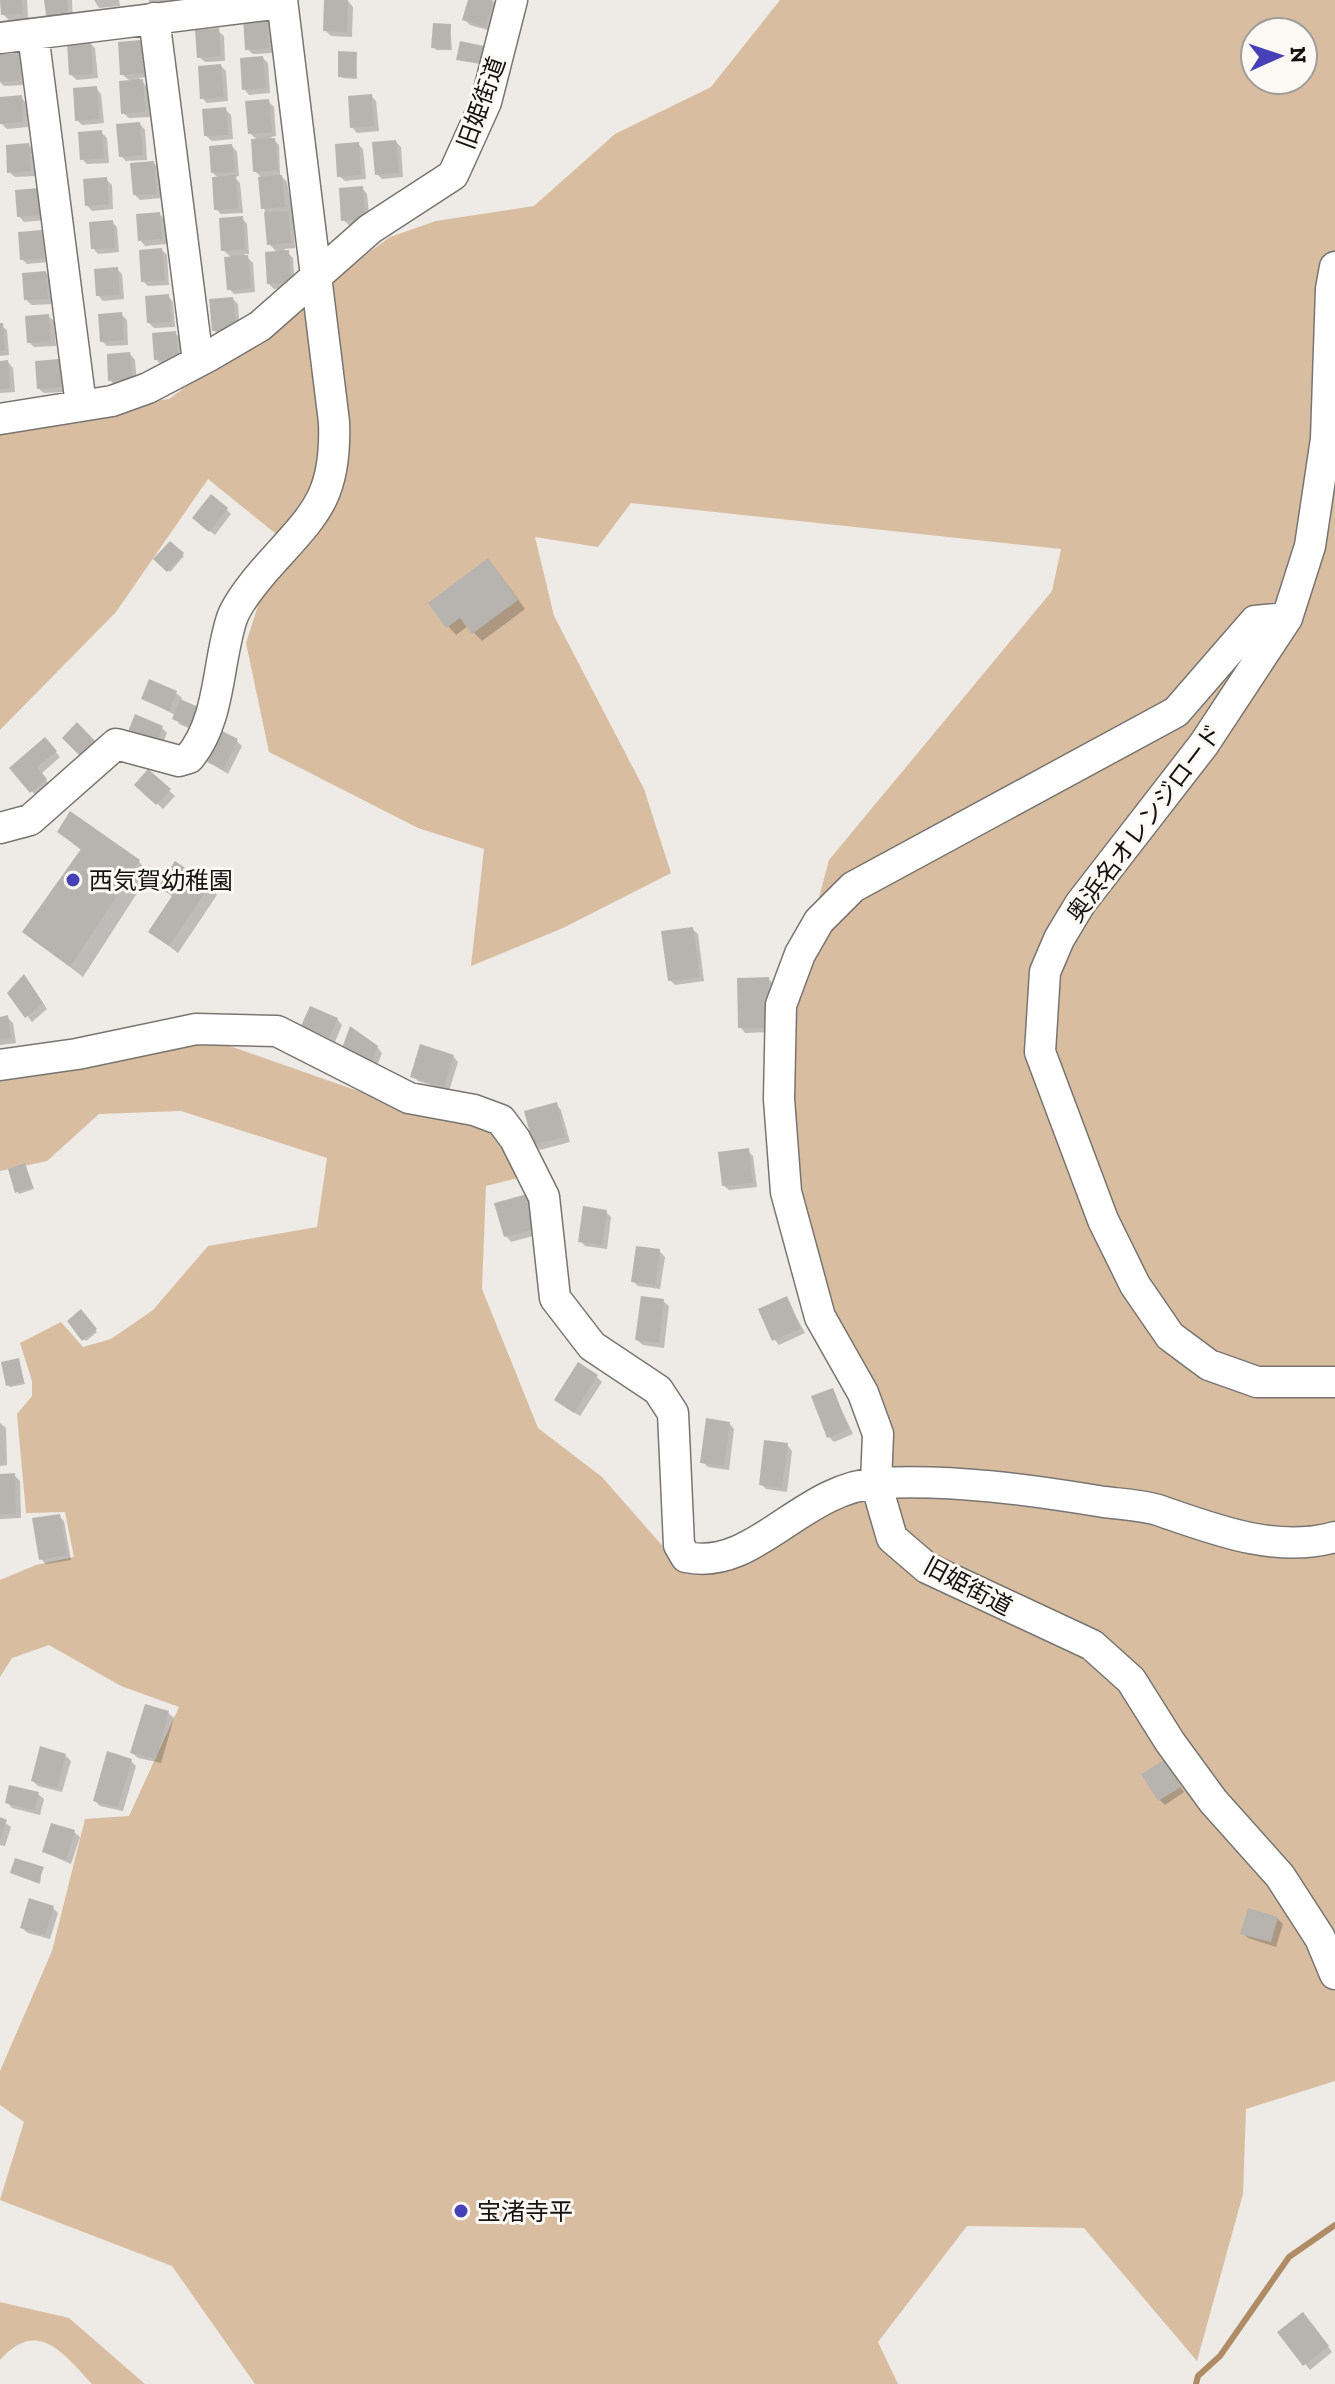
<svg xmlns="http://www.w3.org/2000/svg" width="1335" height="2384" viewBox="0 0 1335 2384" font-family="'Zilla Slab','Noto Sans JP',serif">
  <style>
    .green { fill: #d8bda0; fill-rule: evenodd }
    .shadow { fill: #0003 }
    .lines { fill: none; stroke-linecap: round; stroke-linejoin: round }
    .stream { stroke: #af8c66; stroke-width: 6 }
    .building { fill: #b7b4b0 }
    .minor-casing { stroke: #787571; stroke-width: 33 }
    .minor { stroke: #fff; stroke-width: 30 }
    .poi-dot { fill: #4741b7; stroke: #fcf8f4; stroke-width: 3 }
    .labels { text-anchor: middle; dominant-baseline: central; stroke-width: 6; stroke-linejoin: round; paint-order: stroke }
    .street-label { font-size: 24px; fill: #141312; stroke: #fcf8f4 }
    .poi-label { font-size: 24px; fill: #141312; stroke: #fcf8f4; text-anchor: start }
  </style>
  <rect width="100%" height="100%" fill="#eeeae6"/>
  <!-- green -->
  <path class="green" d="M780,0H1335V2081L1246,2109L1243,2194L1197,2361L1084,2228L967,2226L878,2342L898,2384H255L172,2266L0,2200L24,2122L0,2105V2071L52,1951L85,1819L129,1816L179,1707L121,1686L49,1645L12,1658L0,1677V1580L36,1565L74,1557L65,1512L26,1513L17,1414L32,1396V1381L20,1343L61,1322L83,1347L111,1339L153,1310L208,1246L317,1227L327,1158L181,1111L99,1114L47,1161L0,1171V1068L187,1031L401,1106L501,1120L526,1176L486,1186L482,1289L538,1428L602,1477L681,1567L876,1483L783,1154L799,972L829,860L1052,591L1061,549L631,503L598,547L535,537L554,616L644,789L671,873L563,928L471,966L484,849L418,828L269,752L246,643L272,562L286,542L208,479L116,612L0,730V421L169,399L390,237L436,221L534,206L615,134L711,87ZM1255,32H1303V80H1255Z
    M0,2302L69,2318L145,2384H92C64,2354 38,2317 0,2360Z"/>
  <!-- shadow -->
  <path class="shadow" d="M2,0H27L28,18L9,20L3,14Z
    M46,0H72L73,25Z
    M94,0H119L120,6L99,8Z
    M148,0H172V1L151,3Z
    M470,0L498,2L491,31L470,25L465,20Z
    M348,1L353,7L352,37L331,36L325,30Z
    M266,17L271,23L273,53L253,54L247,49Z
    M450,26L452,50H436L434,47Z
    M218,31L224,36L225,61L205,62L199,57Z
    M141,42L146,47L148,77L139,78L147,87L150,117L129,118L123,113L131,82L122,74Z
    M90,43L95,48L98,78L77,80L71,75Z
    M356,54L357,79L342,78L340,76Z
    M18,55L23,60L25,85L4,86L0,82V56Z
    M263,58L268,63L270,93L249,95L244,89Z
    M221,66L226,71L228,101L207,103L202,98Z
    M96,88L101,94L104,123L82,125L77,120Z
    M371,96L376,101L379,131L357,133L352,127Z
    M21,97L26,103L28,127L7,129L1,123L0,99Z
    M268,101L274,107L276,136L271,137L279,145L280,175L287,182L293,218L295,248L284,249L293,258L295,287L274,289L269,284L278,253L269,244L260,176L255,171L258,141L250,133Z
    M225,109L231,115L233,139L212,141L206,136Z
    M140,124L145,130L147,160L126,161L121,156Z
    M101,132L107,138L109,163L87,164L82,159Z
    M396,142L401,147L403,177L382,179L377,174Z
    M358,144L363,149L366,179L345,181L339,176Z
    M29,145L34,151L36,176L15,177L9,172Z
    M232,146L237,152L239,176L234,177L240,183L243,213L221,214L216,209L219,179L213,173Z
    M154,163L159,169L161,198L140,200L135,195Z
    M106,179L112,185L113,209L92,211L87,205Z
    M362,188L367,194L370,224L349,225L343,220Z
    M38,190L45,220L24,222L19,216Z
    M159,214L165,219L167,244L145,246L140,240Z
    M242,218L247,224L249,254H244L253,263L255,292L234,294L229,289L232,258L223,250Z
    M112,222L117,227L119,252L98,254L93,248Z
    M41,232L46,238L48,262L27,264L22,259Z
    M162,250L167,255L169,285L148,286L143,281Z
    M117,269L122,274L124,299L103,301L98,295Z
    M46,273L51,279L53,304L32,305L26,300Z
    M168,296L173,302L175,327L154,328L149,323Z
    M233,299L238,304L240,334L219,336L214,330Z
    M121,314L127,320L128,345L107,346L102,341Z
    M48,316L54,321L56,346L34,347L29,342Z
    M0,325L7,330L9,355L0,356Z
    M175,333L181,339L182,363L161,365L156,359Z
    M130,354L135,360L137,384L116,386L110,380Z
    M8,362L13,368L15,392L0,393V363Z
    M58,362L63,367L65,392L44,393L38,388Z
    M226,509L231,514L215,535L200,523Z
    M170,544L184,556L170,572L156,559Z
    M496,569L525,609L482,641L468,626L456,635L448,626Z
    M176,693L182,698L180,702L200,733L179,724L175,715L144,699Z
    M162,728L167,733L160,750L134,739Z
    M237,741L242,746L228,774L209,762Z
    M50,745L60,757L41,774L51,786L37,797L11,768Z
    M148,772L175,796L163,809L137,785Z
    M59,832L138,861L150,873L83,977L25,932L82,851Z
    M160,886L208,887L217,895L178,953L151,932L174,898Z
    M692,929L698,934L704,981L675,985L670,980Z
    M769,979L774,985V1032L745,1033L740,1027Z
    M29,982L47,1009L32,1022L10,993Z
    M8,1018L13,1023L16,1043L0,1045V1019Z
    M337,1019L342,1025L335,1042L304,1026Z
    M377,1047L382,1053L376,1069L342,1053Z
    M453,1056L458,1062L449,1091L418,1081L412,1076Z
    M556,1104L561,1110L570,1142L540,1150L535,1144Z
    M748,1151L753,1156L757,1187L729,1190L723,1185Z
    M25,1165L34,1189L19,1194L17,1191Z
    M527,1196L532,1202L540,1234L511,1242L506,1236Z
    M606,1212L611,1217L607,1249L585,1246L580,1241Z
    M659,1251L665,1257L660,1289L638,1286L633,1281Z
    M786,1299L805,1333L779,1345L774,1339Z
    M663,1301L669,1306L664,1348L643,1345L637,1340Z
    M81,1312L97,1332L86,1341L69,1321Z
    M18,1360L25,1384L10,1387L8,1385Z
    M597,1377L602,1382L580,1416L562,1405Z
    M832,1390L853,1434L834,1442L829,1437Z
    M0,1423L6,1428L7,1465L0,1466Z
    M729,1423L734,1429L729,1470L708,1467L703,1462Z
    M787,1445L792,1451L787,1492L766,1489L761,1484Z
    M14,1475L20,1481L21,1518L0,1519V1476Z
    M59,1516L64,1521L71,1560L46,1564L41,1559Z
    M168,1713L174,1718L161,1763L138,1758L132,1753Z
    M65,1755L71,1761L62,1792L38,1786L33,1781Z
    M131,1761L136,1766L123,1811L100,1806L95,1801Z
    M1169,1768L1184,1792L1165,1805L1160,1800Z
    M38,1794L44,1799L40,1815L12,1808L7,1802Z
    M0,1819L11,1827L5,1846L0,1845Z
    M74,1832L80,1837L71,1864L44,1852Z
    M42,1869L40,1884L12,1873Z
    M53,1908L58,1913L50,1939L28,1933L22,1928Z
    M1277,1918L1283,1924L1276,1947L1248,1938L1243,1933Z
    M1308,2320L1332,2352L1310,2370L1280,2333Z"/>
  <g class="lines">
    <!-- stream -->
    <path class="stream" d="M1196,2384L1198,2376L1220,2356L1289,2257L1335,2225"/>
  </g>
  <!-- building -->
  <path class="building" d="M0,0H22L23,14L1,15Z
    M44,0H67L69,21L47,22Z
    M324,0H348L347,32L323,31Z
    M468,0H493L486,27L462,20Z
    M267,15L269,48L245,50L243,17Z
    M433,23L451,24L450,49L431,48Z
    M219,28L221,56L197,58L195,30Z
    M141,40L144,73L120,75L118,42Z
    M91,41L93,74L69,75L67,43Z
    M460,41L484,46L481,64L456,60Z
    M338,51L357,52L356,77H338Z
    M19,53L21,80L0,82V54Z
    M263,56L266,88L242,90L240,58Z
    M221,64L224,97L200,99L198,66Z
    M143,79L145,112L121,114L119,81Z
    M97,86L99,119L75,121L73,88Z
    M372,94L374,126L350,128L348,96Z
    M22,95L23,122L0,124V97Z
    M269,99L272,132L248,134L245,101Z
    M226,107L228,135L204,136L202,109Z
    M140,122L143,155L119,157L116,124Z
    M102,130L104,158L80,160L78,132Z
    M275,138L278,170L253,172L251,139Z
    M396,140L399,173L375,175L372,142Z
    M359,142L361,175L337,177L335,144Z
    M29,143L31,171L7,173L6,145Z
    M232,144L235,172L211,173L209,146Z
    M154,161L157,194L133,195L130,163Z
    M236,175L238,208L214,210L212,177Z
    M282,175L285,207L261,209L258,177Z
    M107,177L109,204L85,206L83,179Z
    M363,186L365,219L341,221L339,188Z
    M39,188L41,215L17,217L15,190Z
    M288,211L291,243L267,245L264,212Z
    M160,212L162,239L138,241L136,214Z
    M243,216L245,249L221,251L219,218Z
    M113,220L115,248L91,249L89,222Z
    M42,230L44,258L20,260L18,232Z
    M162,248L165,280L141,282L139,250Z
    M289,250L291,283L267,284L265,252Z
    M248,255L251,288L227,290L224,257Z
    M118,267L120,295L96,296L94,269Z
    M46,271L48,299L24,300L22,273Z
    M169,294L171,322L147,323L145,296Z
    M233,297L236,329L212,331L209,299Z
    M122,312L124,340L100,342L98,314Z
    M49,314L51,341L27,343L25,316Z
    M0,323H3L5,350L0,351Z
    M176,331L178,359L154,360L152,333Z
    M130,352L133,380L108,381L107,354Z
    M59,359L61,387L37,389L35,361Z
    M8,360L10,388L0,389V361Z
    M211,494L228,508L209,532L192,518Z
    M170,541L184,553L167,572L153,559Z
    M488,558L518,600L472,634L460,618L446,628L428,603Z
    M149,679L177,691L169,711L141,699Z
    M180,699L203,709L195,729L172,719Z
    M135,714L163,726L155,746L127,734Z
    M77,722L98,744L83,759L62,738Z
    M222,731L238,739L223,770L207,762Z
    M45,737L57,751L37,767L47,779L30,793L9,768Z
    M148,769L171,789L156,805L134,785Z
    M70,811L140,860L70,967L22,932L81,849L57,832Z
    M175,861L210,885L169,946L148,932L172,896L158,887Z
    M693,927L700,977L668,981L661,931Z
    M24,974L43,1003L25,1018L7,993Z
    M769,977L770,1028H738L737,978Z
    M310,1006L338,1018L329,1038L301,1026Z
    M8,1015L11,1038L0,1039V1017Z
    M350,1026L378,1046L371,1065L340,1054Z
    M420,1044L454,1055L444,1087L410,1077Z
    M557,1102L565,1137L533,1145L524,1111Z
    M749,1148L753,1183L722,1186L718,1152Z
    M25,1163L33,1187L15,1193L8,1169Z
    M527,1194L536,1229L504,1237L494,1203Z
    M583,1206L607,1210L602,1245L578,1242Z
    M636,1246L660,1249L655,1285L631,1282Z
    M641,1296L664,1299L659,1343L635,1340Z
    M787,1296L801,1328L772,1341L758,1309Z
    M81,1309L97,1329L82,1341L67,1321Z
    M19,1358L24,1382L6,1386L1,1362Z
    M578,1362L598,1375L574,1413L554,1400Z
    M833,1388L849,1429L827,1438L811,1396Z
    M706,1418L730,1422L724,1466L700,1463Z
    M764,1440L788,1443L782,1488L759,1485Z
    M15,1473L16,1513L0,1514V1474Z
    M60,1514L67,1555L39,1560L32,1518Z
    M145,1704L169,1711L156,1759L130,1753Z
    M40,1746L66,1754L57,1788L31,1781Z
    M107,1751L132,1759L118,1807L93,1801Z
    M1164,1760L1181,1787L1158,1801L1141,1774Z
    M9,1785L39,1792L34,1810L5,1803Z
    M0,1817L7,1820L0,1839Z
    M51,1823L75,1830L66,1860L42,1852Z
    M15,1858L44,1867L38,1883L10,1873Z
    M29,1898L54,1906L45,1935L20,1928Z
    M1248,1908L1278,1917L1271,1942L1240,1934Z
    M1303,2312L1329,2346L1303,2366L1277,2332Z"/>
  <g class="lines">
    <defs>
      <path id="minor" d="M154,18L198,361
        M33,34L81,405
        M0,38L282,3
        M1335,267L1331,289L1326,439L1310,546L1287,618L1204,744L1080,904L1059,939L1045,972L1040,1052L1103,1220L1135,1285L1170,1336L1209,1365L1257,1382H1335
        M0,419L112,401L148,388L207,357L260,326L370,229L453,175L486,102L512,0
        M1287,618L1255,621L1176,712L853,887L819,921L800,954L781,1005L779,1099L786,1192L820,1317L863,1393L878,1434L876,1483L892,1538L927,1568L1092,1645L1131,1680L1170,1742L1213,1801L1280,1876L1320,1938L1335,1974
        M0,828L30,820L116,744L179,761L189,758C221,720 217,663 232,618C238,602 252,585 263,572C312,516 337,501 334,422L282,0
        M0,1065L77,1054L196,1029L277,1031L409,1098L474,1110L501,1120L515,1139L544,1197L555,1298L592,1346L658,1390L673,1413L679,1545L686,1557C755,1572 801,1487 879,1483C953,1479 1031,1490 1104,1502C1121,1504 1141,1505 1158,1510C1213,1529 1276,1554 1335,1537"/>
    </defs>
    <!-- minor casing -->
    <use href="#minor" class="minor-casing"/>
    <!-- minor -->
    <use href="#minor" class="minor"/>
  </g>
  <!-- markers -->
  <g class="poi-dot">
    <circle cx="73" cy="880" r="8"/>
    <circle cx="461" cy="2211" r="8"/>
  </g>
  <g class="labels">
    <!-- street labels -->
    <g class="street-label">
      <text transform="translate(481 103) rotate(-70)">旧姫街道</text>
      <text transform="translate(1144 823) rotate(-53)">奥浜名オレンジロード</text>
      <text transform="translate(968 1586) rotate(28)">旧姫街道</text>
    </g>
    <!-- poi labels -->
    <g class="poi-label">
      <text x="89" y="880">西気賀幼稚園</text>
      <text x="477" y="2211">宝渚寺平</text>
    </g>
  </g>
  <!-- north arrow -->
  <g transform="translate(1279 56) rotate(87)"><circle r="38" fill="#fcf8f4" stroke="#9f9c9a" stroke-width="2"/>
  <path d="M0-6L14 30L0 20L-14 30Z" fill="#4741b7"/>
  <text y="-12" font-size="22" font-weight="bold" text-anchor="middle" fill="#141312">N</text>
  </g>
</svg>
